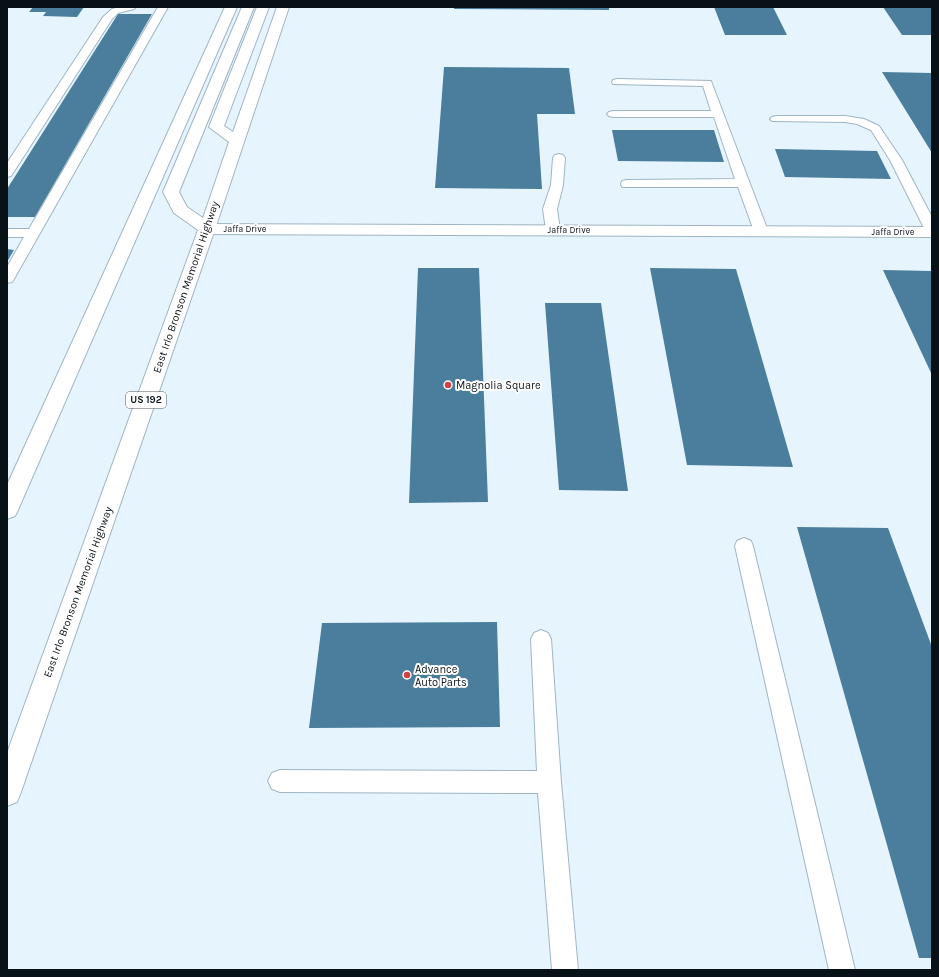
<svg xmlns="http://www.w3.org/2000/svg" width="939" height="977" viewBox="0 0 939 977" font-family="Karla,sans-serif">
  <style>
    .building { fill: #4a7e9c }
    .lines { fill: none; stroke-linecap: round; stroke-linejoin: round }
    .service-casing { stroke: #9eb5c4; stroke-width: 2 }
    .minor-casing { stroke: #9eb5c4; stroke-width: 2 }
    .trunk-casing { stroke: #9eb5c4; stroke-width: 2 }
    .service { fill: #fff; fill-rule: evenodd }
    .minor { fill: #fff; fill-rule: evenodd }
    .trunk { fill: #fff; fill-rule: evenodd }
    .poi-dot { fill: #d04145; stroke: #fff; stroke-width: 1.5 }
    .labels { text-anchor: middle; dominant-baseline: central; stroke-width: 4; stroke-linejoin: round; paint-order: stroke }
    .far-street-label { font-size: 9px; fill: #081116; stroke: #fff }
    .shield { fill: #fff; stroke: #52585c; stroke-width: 1 }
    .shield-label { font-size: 10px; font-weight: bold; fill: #081116 }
    .street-label { font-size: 11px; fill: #081116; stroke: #fff }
    .poi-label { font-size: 11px; fill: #081116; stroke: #fff; text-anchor: start }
  </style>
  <rect width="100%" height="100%" fill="#e6f4fe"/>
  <!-- building -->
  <path class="building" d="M33,7H84L77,17L43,16L46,12H29Z
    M454,7H609V10L454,9Z
    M714,7H773L787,35H725Z
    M883,7H932V35H902Z
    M118,14H152L35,217H7V189Z
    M444,67L569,68L575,114H537L542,189L435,188Z
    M882,72L932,73V153Z
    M612,130H714L724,162L618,161Z
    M775,149L877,151L891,179L785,177Z
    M7,249L14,250L7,262Z
    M418,268H479L488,502L409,503Z
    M650,268L736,269L793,467L687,465Z
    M883,270L932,271V375Z
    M545,303H601L628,491L559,490Z
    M797,527L888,528L932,647V958H919Z
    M497,622L500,727L309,728L322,623Z"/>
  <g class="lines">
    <defs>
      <path id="service" d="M119,7H136L134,9L118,13L112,19L13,173L11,176L7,177V163L103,17L112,9Z
        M158,7H168L14,279L12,282L7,283V267L24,237H7V229H29Z
        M617,79L711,81L768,231L766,234H756L754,231L738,187H622L621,184L622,181L627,180L735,179L714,117H613L609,116L607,114L609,112L613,111H711L703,86L613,84L612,82L613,80Z
        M776,116H845L864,119L879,126L902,160L932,217V234L927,233L925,230L890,160L871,130L857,124L845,122L772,121L770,119L772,117Z
        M559,154L563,155L565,158L563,185L557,209L560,230L558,233H548L546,230L543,209L551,185L553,158L555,155Z
        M744,538L751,541L753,546L855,970H829L735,546L737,541Z
        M541,630L548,633L551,639L561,782L578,970H552L538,793L280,792L272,789L268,781L272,773L280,770L537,771L531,639L534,633Z"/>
      <path id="minor" d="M207,224L932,227V237L207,234L201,233L199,229L201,225Z"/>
      <path id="trunk" d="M225,7H237L18,510L15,516L7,519V485Z
        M242,7H254L179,192L187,207L203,218L229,142L209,127L257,7H269L224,126L233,132L277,7H289L215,229L21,792L17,802L7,806V753L198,230L174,213L163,192Z"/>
    </defs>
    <!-- service casing -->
    <use href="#service" class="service-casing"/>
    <!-- minor casing -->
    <use href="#minor" class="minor-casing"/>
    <!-- trunk casing -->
    <use href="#trunk" class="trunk-casing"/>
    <!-- service -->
    <use href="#service" class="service"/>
    <!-- minor -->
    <use href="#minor" class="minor"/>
    <!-- trunk -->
    <use href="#trunk" class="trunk"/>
  </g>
  <!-- markers -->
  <g class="poi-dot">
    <circle cx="448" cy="385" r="4"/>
    <circle cx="407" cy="675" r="4"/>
  </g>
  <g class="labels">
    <!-- far-street labels -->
    <g class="far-street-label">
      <text x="245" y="229">Jaffa Drive</text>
      <text x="569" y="230">Jaffa Drive</text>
      <text x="893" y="232">Jaffa Drive</text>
    </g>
    <!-- shield labels -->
    <rect class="shield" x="126" y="392" width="40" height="16" rx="3"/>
    <g class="shield-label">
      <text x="146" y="400">US 192</text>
    </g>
    <!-- street labels -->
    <g class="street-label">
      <text transform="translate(186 287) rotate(-71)">East Irlo Bronson Memorial Highway</text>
      <text transform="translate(78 592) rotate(-70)">East Irlo Bronson Memorial Highway</text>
    </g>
    <!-- poi labels -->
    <g class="poi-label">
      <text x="456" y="385">Magnolia Square</text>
      <text x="415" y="669">Advance<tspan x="415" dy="13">Auto Parts</tspan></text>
    </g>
  </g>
  <!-- border -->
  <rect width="939" height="977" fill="none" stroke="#081116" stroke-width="16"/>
</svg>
